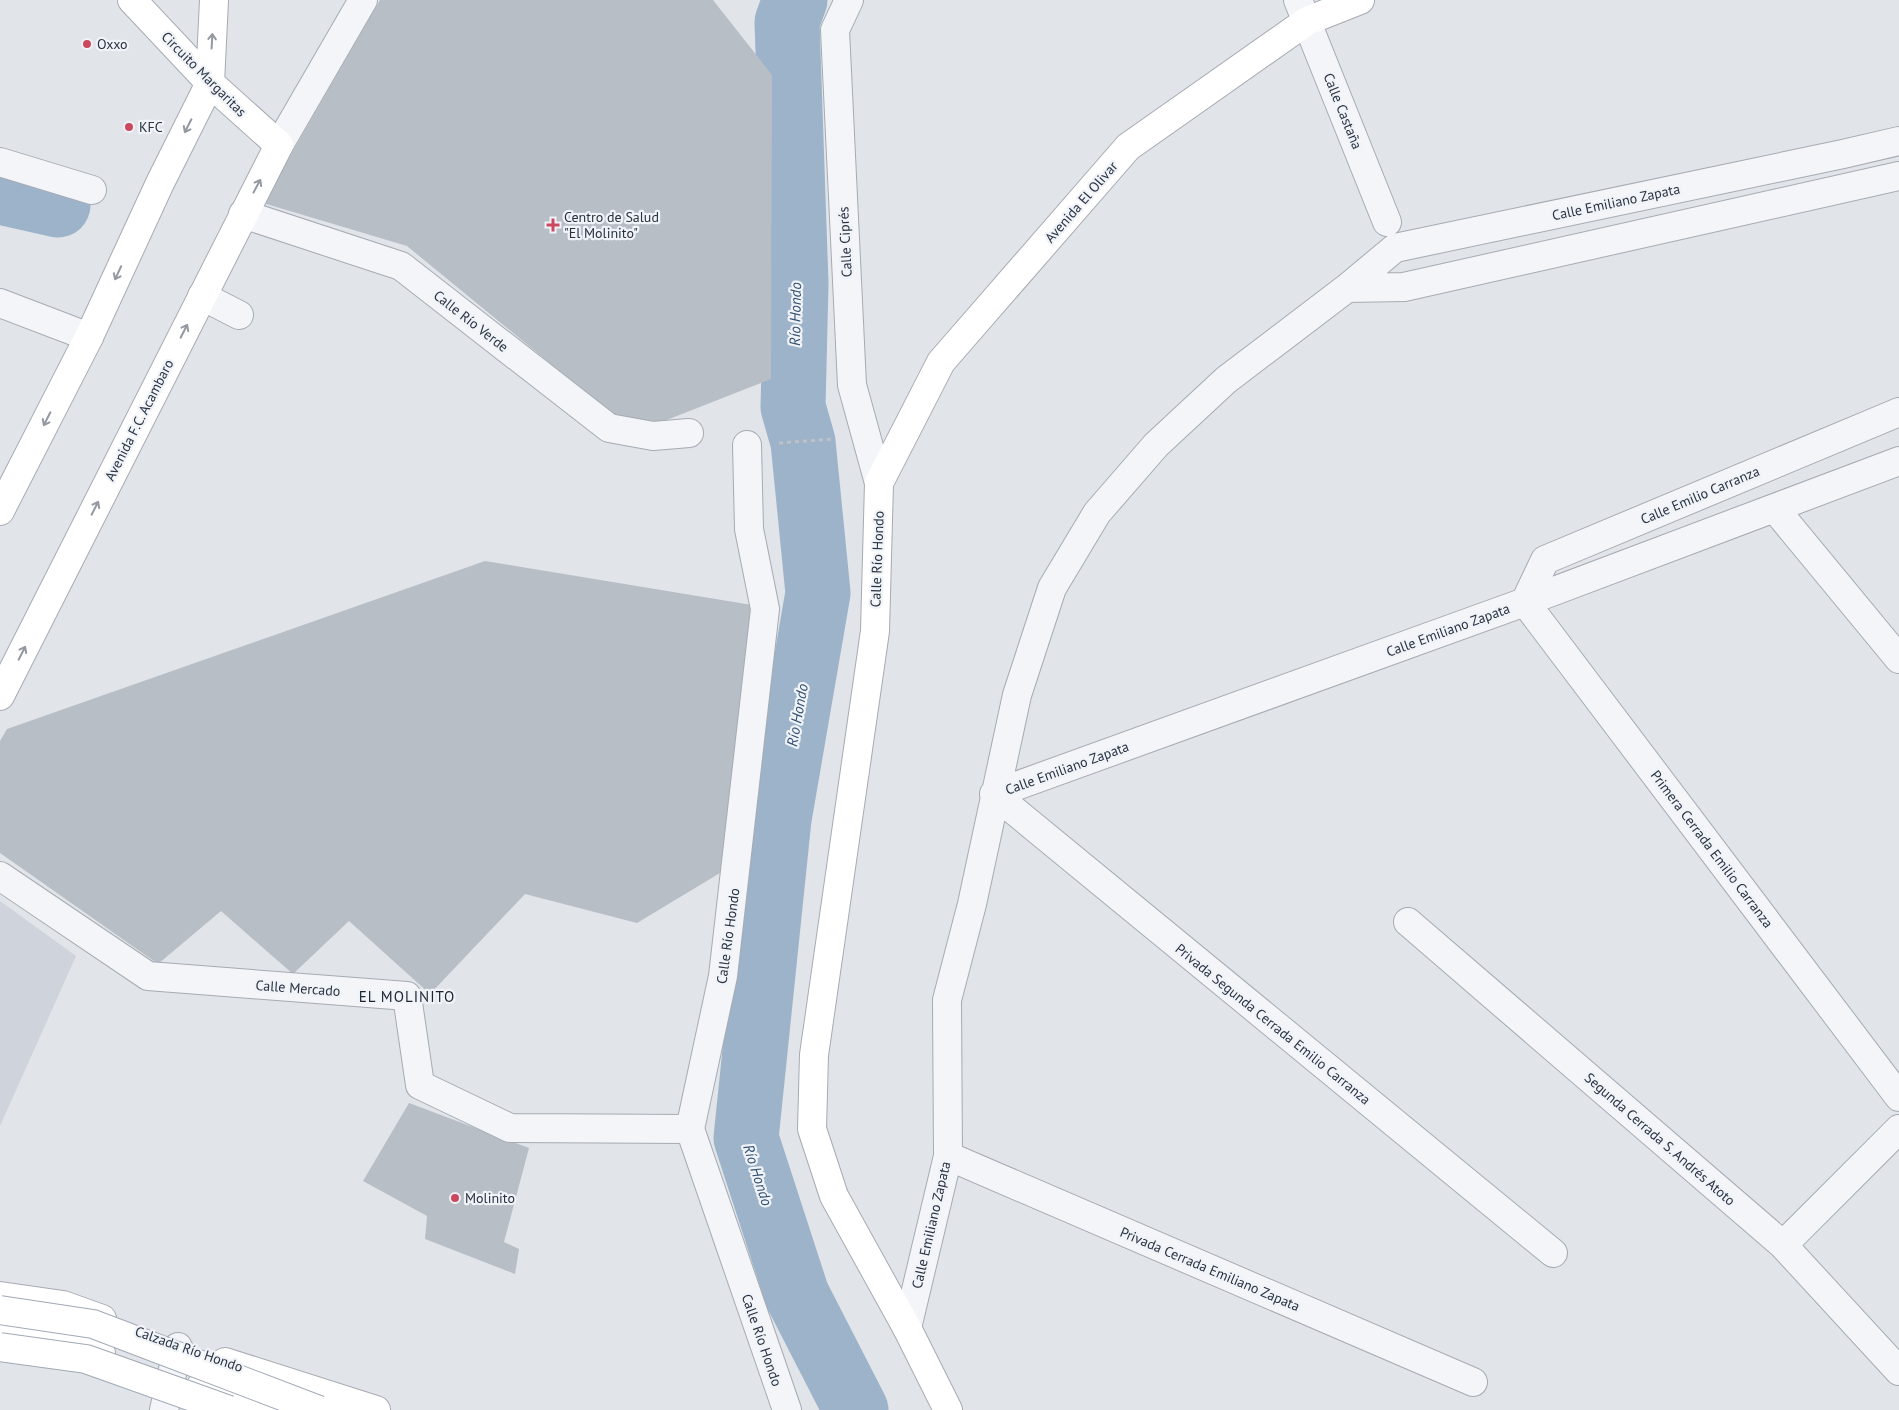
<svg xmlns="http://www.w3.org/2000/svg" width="1899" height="1410" viewBox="0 0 1899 1410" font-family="'PT Sans',sans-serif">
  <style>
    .built { fill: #cfd3db }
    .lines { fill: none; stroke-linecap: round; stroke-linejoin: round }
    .stream { stroke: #9cb3c9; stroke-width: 11 }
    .river { stroke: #9cb3c9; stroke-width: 65 }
    .building { fill: #b8bec6 }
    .street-casing { stroke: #a6abb3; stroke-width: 30 }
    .secondary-casing { stroke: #a6abb3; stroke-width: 30 }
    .path { stroke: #bec2c8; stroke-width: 3; stroke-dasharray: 4 4; stroke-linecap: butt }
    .street { stroke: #f3f5f8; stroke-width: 28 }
    .secondary { stroke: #fff; stroke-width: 28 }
    .primary-bridge-casing { stroke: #a0a9b5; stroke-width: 30; stroke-linecap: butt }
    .primary-bridge { stroke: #fff; stroke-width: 28 }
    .oneway { stroke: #9498a0 }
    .poi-dot { fill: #cc485f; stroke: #f0f3f7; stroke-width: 2 }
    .labels { text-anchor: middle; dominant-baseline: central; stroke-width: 4.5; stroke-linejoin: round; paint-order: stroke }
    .poi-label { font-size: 14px; fill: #293241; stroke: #f0f3f7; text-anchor: start }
    .street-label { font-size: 14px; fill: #293241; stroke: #f0f3f7 }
    .water-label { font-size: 15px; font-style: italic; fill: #345274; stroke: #f0f3f7 }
    .neighbourhood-label { font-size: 15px; letter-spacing: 1px; fill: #1c2331; stroke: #f0f3f7 }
  </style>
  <rect width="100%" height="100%" fill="#e1e4e9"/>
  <!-- built -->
  <path class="built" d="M0,901L76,956L0,1126Z"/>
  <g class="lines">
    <!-- stream -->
    <path class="stream" d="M856,1409L857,1410"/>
    <!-- river -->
    <path class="river" d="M795,0L787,22L796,284L793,407L803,442L818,593L779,819L746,1138L797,1295L856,1410
      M0,192L58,205"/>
  </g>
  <!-- building -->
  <path class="building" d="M380,0H713L772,75L771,379L654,425L618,419L407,246L263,203Z
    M485,561L752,605L720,873L637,923L525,894L430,994L349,921L293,974L221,911L158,964L0,853V741L7,729Z
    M409,1103L529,1148L504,1242L519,1249L515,1274L425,1239L427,1216L363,1181Z"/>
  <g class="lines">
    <defs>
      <path id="street" d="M849,0L835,30L852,385L879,483
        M1298,0L1387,222
        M279,145L363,0
        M0,162L92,190
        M243,214L401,266L609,428L653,436L689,433
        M1347,288L1404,287L1899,176
        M202,296L239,315
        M0,303L89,337
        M1899,412L1545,560L1525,602L1899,1097
        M747,445L749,529L765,609L723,976L690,1129L787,1410
        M1776,510L1899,659
        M994,794L1525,602L1899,461
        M994,794L1553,1253
        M0,876L148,976L407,996L420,1085L510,1128L690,1129
        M1408,922L1783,1245L1899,1371
        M948,1156L1473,1382
        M1783,1245L1899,1129
        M907,1328L948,1156L947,1000L972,904L1017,695L1052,588L1097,513L1156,445L1226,380L1347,288L1395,248L1843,154L1899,141
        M164,1410L178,1347"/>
      <path id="secondary" d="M0,511L89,337L160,183L210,83L214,0
        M0,696L279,145L210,83L132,0
        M0,1296L63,1305L102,1319
        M0,1331L54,1339L101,1353
        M225,1362L376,1410
        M201,1386L268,1410
        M948,1410L907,1328L834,1196L812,1129L814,1055L875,631L879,483L941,362L1128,147L1307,21L1360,0"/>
    </defs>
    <!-- street casing -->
    <use href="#street" class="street-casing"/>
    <!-- secondary casing -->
    <use href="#secondary" class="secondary-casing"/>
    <!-- path -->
    <path class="path" d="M779,443L833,439"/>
    <!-- street -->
    <use href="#street" class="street"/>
    <!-- secondary -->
    <use href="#secondary" class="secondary"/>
    <defs>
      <path id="primary-bridge" d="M0,1310L93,1324L319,1410
        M0,1347L86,1359L229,1410"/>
    </defs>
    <!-- primary-bridge casing -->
    <use href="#primary-bridge" class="primary-bridge-casing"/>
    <!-- primary-bridge -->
    <use href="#primary-bridge" class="primary-bridge"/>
  </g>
  <!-- one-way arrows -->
  <defs><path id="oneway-shaft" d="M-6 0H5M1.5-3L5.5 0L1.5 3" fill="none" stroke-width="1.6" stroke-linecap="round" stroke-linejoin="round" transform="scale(1.25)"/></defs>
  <g class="oneway">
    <use href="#oneway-shaft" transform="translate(212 41) rotate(-87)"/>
    <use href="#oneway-shaft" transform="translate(188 126) rotate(117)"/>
    <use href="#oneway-shaft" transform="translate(257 186) rotate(-62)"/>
    <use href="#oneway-shaft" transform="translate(118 273) rotate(115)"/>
    <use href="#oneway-shaft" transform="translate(184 331) rotate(-63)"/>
    <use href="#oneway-shaft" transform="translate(47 419) rotate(117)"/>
    <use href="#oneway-shaft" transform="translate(95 508) rotate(-63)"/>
    <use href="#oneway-shaft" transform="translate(22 653) rotate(-63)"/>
  </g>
  <!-- markers -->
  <g class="poi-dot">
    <circle cx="87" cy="44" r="5"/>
    <circle cx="129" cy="127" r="5"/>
    <path d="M550.5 217.5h5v5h5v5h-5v5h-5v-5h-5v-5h5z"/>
    <circle cx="455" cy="1198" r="5"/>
  </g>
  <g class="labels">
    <!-- poi labels -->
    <g class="poi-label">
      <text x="97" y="44">Oxxo</text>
      <text x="139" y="127">KFC</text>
      <text x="564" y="217">Centro de Salud<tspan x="564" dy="16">"El Molinito"</tspan></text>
      <text x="465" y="1198">Molinito</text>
    </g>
    <!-- street labels -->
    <g class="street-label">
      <text transform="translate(204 74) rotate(45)">Circuito Margaritas</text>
      <text transform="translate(1343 111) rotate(68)">Calle Castaña</text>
      <text transform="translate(1081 202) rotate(-49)">Avenida El Olivar</text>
      <text transform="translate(1616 202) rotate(-12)">Calle Emiliano Zapata</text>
      <text transform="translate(845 242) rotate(-93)">Calle Ciprés</text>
      <text transform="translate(471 321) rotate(38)">Calle Río Verde</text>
      <text transform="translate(139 420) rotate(-63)">Avenida F.C. Acambaro</text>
      <text transform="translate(1700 495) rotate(-23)">Calle Emilio Carranza</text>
      <text transform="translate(877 559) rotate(-88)">Calle Río Hondo</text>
      <text transform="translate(1448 630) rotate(-20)">Calle Emiliano Zapata</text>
      <text transform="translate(1067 768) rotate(-20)">Calle Emiliano Zapata</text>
      <text transform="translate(1712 849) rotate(53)">Primera Cerrada Emilio Carranza</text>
      <text transform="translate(728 936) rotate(-82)">Calle Río Hondo</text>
      <text transform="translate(298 988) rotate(4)">Calle Mercado</text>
      <text transform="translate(1273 1024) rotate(39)">Privada Segunda Cerrada Emilio Carranza</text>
      <text transform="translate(1660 1139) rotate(41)">Segunda Cerrada S. Andrés Atoto</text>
      <text transform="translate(931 1225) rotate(-77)">Calle Emiliano Zapata</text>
      <text transform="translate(1210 1269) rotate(23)">Privada Cerrada Emiliano Zapata</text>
      <text transform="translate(762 1340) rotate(71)">Calle Río Hondo</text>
      <text transform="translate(189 1349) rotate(19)">Calzada Río Hondo</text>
    </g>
    <!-- water labels -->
    <g class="water-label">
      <text transform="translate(795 314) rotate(-89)">Río Hondo</text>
      <text transform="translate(797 715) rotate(-80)">Río Hondo</text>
      <text transform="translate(758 1175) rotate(72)">Río Hondo</text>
    </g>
    <!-- neighbourhood labels -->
    <g class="neighbourhood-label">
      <text x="407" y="996">EL MOLINITO</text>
    </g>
  </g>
</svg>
